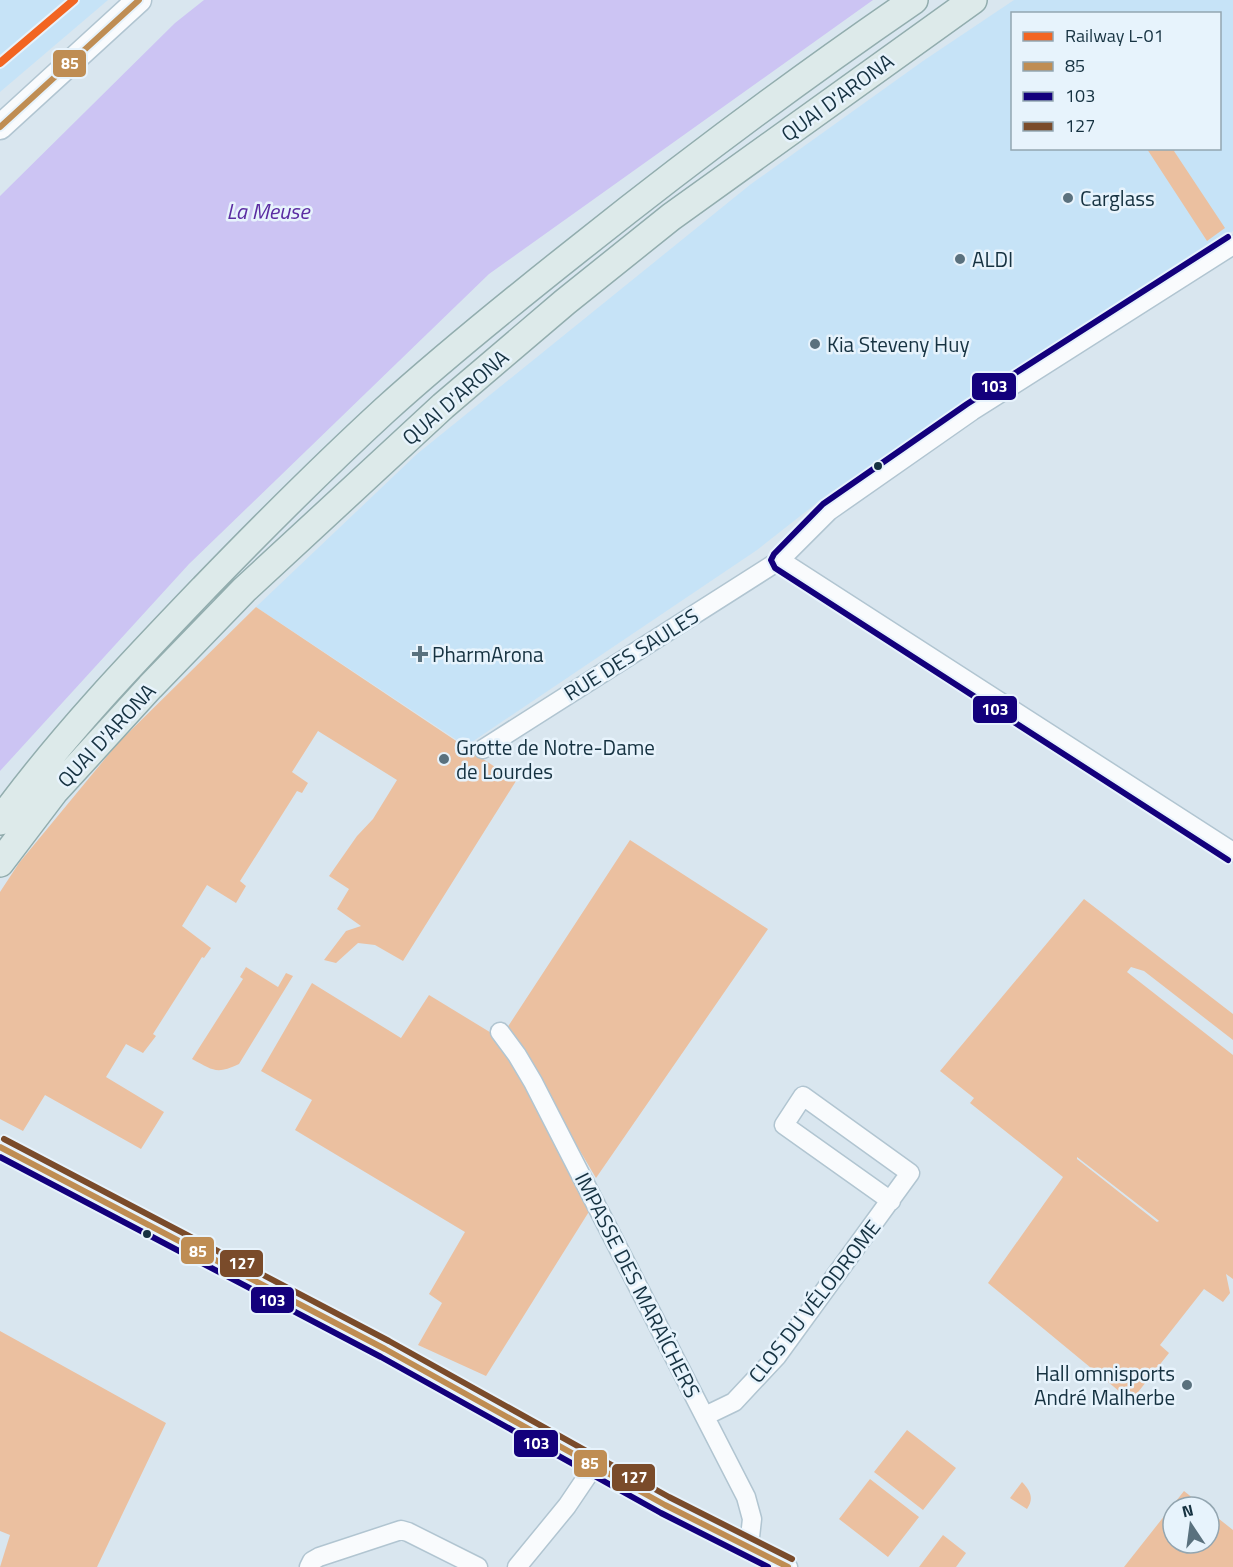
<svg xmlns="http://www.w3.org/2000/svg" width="1233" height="1567" viewBox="0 0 1233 1567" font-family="'Titillium Web',sans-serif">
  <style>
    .built { fill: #c6e3f7; fill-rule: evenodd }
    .green { fill: #ebc0a0; fill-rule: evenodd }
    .water { fill: #ccc4f3 }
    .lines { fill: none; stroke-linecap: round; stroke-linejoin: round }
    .minor-casing { stroke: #b1c5d1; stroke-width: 21 }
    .secondary-casing { stroke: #b1c5d1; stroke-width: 27 }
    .primary-casing { stroke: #92adae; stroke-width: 30 }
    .minor { stroke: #f9fbfd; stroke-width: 18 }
    .secondary { stroke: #f9fbfd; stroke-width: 24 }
    .primary { stroke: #ddeaea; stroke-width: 27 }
    .bus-1-casing { stroke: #e7f3fc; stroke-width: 10 }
    .bus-2-casing { stroke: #e7f3fc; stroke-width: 10 }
    .bus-3-casing { stroke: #e7f3fc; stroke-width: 10 }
    .bus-1 { stroke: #bf8d53; stroke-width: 6 }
    .bus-2 { stroke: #13007c; stroke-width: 6 }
    .bus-3 { stroke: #7a4b2a; stroke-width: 6 }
    .rail-1-casing { stroke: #e7f3fc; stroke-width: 12 }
    .rail-1 { stroke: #f26522; stroke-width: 8 }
    .poi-dot { fill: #5a717e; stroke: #e7f3fc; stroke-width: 2 }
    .bus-dot { fill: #163241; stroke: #e7f3fc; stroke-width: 2 }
    .labels { text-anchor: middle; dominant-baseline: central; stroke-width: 5; stroke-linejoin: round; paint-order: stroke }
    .street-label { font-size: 21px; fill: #163241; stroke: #e7f3fc }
    .poi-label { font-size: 21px; fill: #163241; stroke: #e7f3fc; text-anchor: start }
    .water-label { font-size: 22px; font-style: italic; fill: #5b2da2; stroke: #e7f3fc }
    .line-badge { stroke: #e7f3fc; stroke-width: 2 }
    .badge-label { font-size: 16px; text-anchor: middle; font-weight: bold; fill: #fff }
  </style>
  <rect width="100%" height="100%" fill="#d9e6ef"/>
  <!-- built -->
  <path class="built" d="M0,0H108L0,92Z
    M1014,0H1233V231L827,495L757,550L466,746L256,607L417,454L751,184L923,61ZM1012,14H1220V148H1012Z"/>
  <!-- green -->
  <path class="green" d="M1147,149H1177L1174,151L1225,228L1207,241Z
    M256,607L516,781L403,961L375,945L358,943L336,963L324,960L346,931L361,926L337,909L349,889L329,876L357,836L373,819L397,780L318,731L292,772L308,783L302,793L297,791L240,881L246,886L236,903L207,885L182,926L211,948L204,958L202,957L153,1034L156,1036L143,1053L126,1044L106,1077L164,1112L141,1149L45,1095L23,1131L0,1119V892L19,863L118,743Z
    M630,840L768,929L596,1178L507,1028Z
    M1084,899L1233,1014V1040L1144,971L1131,967L1127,972L1233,1055V1279L1226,1274L1230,1293L1223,1302L1204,1289L1160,1345L1169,1353L1131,1401L988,1283L1063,1177L970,1103L974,1098L940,1071ZM1077,1157L1158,1220L1159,1221L1157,1222L1077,1159Z
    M246,967L278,987L286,973L293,976L239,1064C216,1075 213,1070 192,1059L243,979L240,977Z
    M312,983L401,1038L429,995L493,1034L520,1074L590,1210L486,1376L418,1345L442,1303L429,1294L465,1232L295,1130L312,1100L261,1071Z
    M0,1331L166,1423L97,1567H0L10,1535L0,1531Z
    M907,1430L956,1468L923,1510L874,1472Z
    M870,1479L919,1517L888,1557L839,1519Z
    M1022,1482C1031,1491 1034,1499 1027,1509L1010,1498Z
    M1184,1491L1204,1507H1173V1543H1209V1511L1233,1530V1567H1124Z
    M943,1535L966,1553L956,1567H919Z"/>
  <!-- water -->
  <path class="water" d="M204,0H873L489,274L189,564L0,771V196L175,23Z"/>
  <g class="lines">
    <defs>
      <path id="minor" d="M1233,245L972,411L829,511L780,560L1233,852
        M483,749L780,560
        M500,1032L517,1055L533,1082L746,1497L752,1519L749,1546
        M0,1147L385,1349L665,1505L788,1567
        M705,1416L734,1402L777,1356L910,1173L803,1096L784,1125L891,1201
        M309,1567L312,1561L319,1557L401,1530L408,1532L478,1567
        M517,1567L567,1506L594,1466"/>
      <path id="secondary" d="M0,127L139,0"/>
      <path id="primary" d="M0,821C61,737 133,662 204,588C263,527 323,467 385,410C448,353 514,300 581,247C689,161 800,78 914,0
        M0,863L54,792L150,687L244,590L443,406L565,302L671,217L973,0"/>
    </defs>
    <!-- minor casing -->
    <use href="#minor" class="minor-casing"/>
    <!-- secondary casing -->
    <use href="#secondary" class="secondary-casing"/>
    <!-- primary casing -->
    <use href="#primary" class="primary-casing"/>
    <!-- minor -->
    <use href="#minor" class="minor"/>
    <!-- secondary -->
    <use href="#secondary" class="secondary"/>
    <!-- primary -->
    <use href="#primary" class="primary"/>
    <defs>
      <path id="bus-1" d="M0,127L139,0
        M0,1147L385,1349L665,1505L788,1567"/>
      <path id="bus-2" d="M1228,860L775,568L771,560L774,554L823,504L967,404L1228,237
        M0,1157L381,1357L661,1513L768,1567"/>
      <path id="bus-3" d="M4,1139L389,1341L669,1497L792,1559"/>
    </defs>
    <!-- bus-1 casing -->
    <use href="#bus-1" class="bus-1-casing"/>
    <!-- bus-2 casing -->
    <use href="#bus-2" class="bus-2-casing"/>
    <!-- bus-3 casing -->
    <use href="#bus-3" class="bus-3-casing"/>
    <!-- bus-1 -->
    <use href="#bus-1" class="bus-1"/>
    <!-- bus-2 -->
    <use href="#bus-2" class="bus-2"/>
    <!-- bus-3 -->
    <use href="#bus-3" class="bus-3"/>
    <defs>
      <path id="rail-1" d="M0,63L74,0"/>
    </defs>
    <!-- rail-1 casing -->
    <use href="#rail-1" class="rail-1-casing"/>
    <!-- rail-1 -->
    <use href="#rail-1" class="rail-1"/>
  </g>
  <!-- markers -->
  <g class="poi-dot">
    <circle cx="1068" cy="198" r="6"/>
    <circle cx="960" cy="259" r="6"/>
    <circle cx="815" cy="344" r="6"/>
    <path d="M417 645h6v6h6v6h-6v6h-6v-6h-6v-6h6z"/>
    <circle cx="444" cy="759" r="6"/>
    <circle cx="1187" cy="1385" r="6"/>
  </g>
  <g class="bus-dot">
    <circle cx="878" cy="466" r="5"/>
    <circle cx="147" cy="1234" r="5"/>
  </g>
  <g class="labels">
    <!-- street labels -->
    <g class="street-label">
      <text transform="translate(837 97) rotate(-36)">QUAI D'ARONA</text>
      <text transform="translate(455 397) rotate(-41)">QUAI D'ARONA</text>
      <text transform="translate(631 654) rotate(-32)">RUE DES SAULES</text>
      <text transform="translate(106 735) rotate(-47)">QUAI D'ARONA</text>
      <text transform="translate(638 1285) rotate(63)">IMPASSE DES MARAÎCHERS</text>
      <text transform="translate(814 1301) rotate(-52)">CLOS DU VÉLODROME</text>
    </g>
    <!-- poi labels -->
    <g class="poi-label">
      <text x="1080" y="198">Carglass</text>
      <text x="972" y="259">ALDI</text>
      <text x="827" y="344">Kia Steveny Huy</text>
      <text x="432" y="654">PharmArona</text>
      <text x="456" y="747">Grotte de Notre-Dame<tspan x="456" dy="24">de Lourdes</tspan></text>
      <text x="1175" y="1373" text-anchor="end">Hall omnisports<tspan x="1175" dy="24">André Malherbe</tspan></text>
    </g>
    <!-- water labels -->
    <g class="water-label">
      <text x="268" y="211">La Meuse</text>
    </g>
  </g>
  <g class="line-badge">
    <rect x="52" y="49" width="35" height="29" rx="6" fill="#bf8d53"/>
    <rect x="971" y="372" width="46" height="29" rx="6" fill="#13007c"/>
    <rect x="972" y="695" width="46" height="29" rx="6" fill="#13007c"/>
    <rect x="180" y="1236" width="35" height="29" rx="6" fill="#bf8d53"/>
    <rect x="219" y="1249" width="45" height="29" rx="6" fill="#7a4b2a"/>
    <rect x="250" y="1286" width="45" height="28" rx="6" fill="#13007c"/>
    <rect x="513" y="1429" width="46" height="29" rx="6" fill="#13007c"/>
    <rect x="573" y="1449" width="35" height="29" rx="6" fill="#bf8d53"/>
    <rect x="611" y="1463" width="45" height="29" rx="6" fill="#7a4b2a"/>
  </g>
  <g class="badge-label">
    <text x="70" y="69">85</text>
    <text x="994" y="392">103</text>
    <text x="995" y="715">103</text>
    <text x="198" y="1257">85</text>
    <text x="242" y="1269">127</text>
    <text x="272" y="1306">103</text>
    <text x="536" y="1449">103</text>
    <text x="590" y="1469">85</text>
    <text x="634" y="1483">127</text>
  </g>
  <!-- legend -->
  <rect x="1011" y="12" width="210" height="138" fill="#e7f3fc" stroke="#93a6b1" stroke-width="1.5"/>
  <rect x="1023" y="32" width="30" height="9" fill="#f26522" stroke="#93a6b1" stroke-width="1.5"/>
  <text x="1065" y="42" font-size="18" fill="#163241">Railway L-01</text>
  <rect x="1023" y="62" width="30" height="9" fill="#bf8d53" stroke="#93a6b1" stroke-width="1.5"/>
  <text x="1065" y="72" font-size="18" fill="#163241">85</text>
  <rect x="1023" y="92" width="30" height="9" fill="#13007c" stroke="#93a6b1" stroke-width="1.5"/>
  <text x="1065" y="102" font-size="18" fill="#163241">103</text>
  <rect x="1023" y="122" width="30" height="9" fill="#7a4b2a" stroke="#93a6b1" stroke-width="1.5"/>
  <text x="1065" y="132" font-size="18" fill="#163241">127</text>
  <!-- north arrow -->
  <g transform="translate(1191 1525) rotate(347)"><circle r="28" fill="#e7f3fc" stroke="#93a6b1" stroke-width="1.5"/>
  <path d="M0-4.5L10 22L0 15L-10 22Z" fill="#5a717e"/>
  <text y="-9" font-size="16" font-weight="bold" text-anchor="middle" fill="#163241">N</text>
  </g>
</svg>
